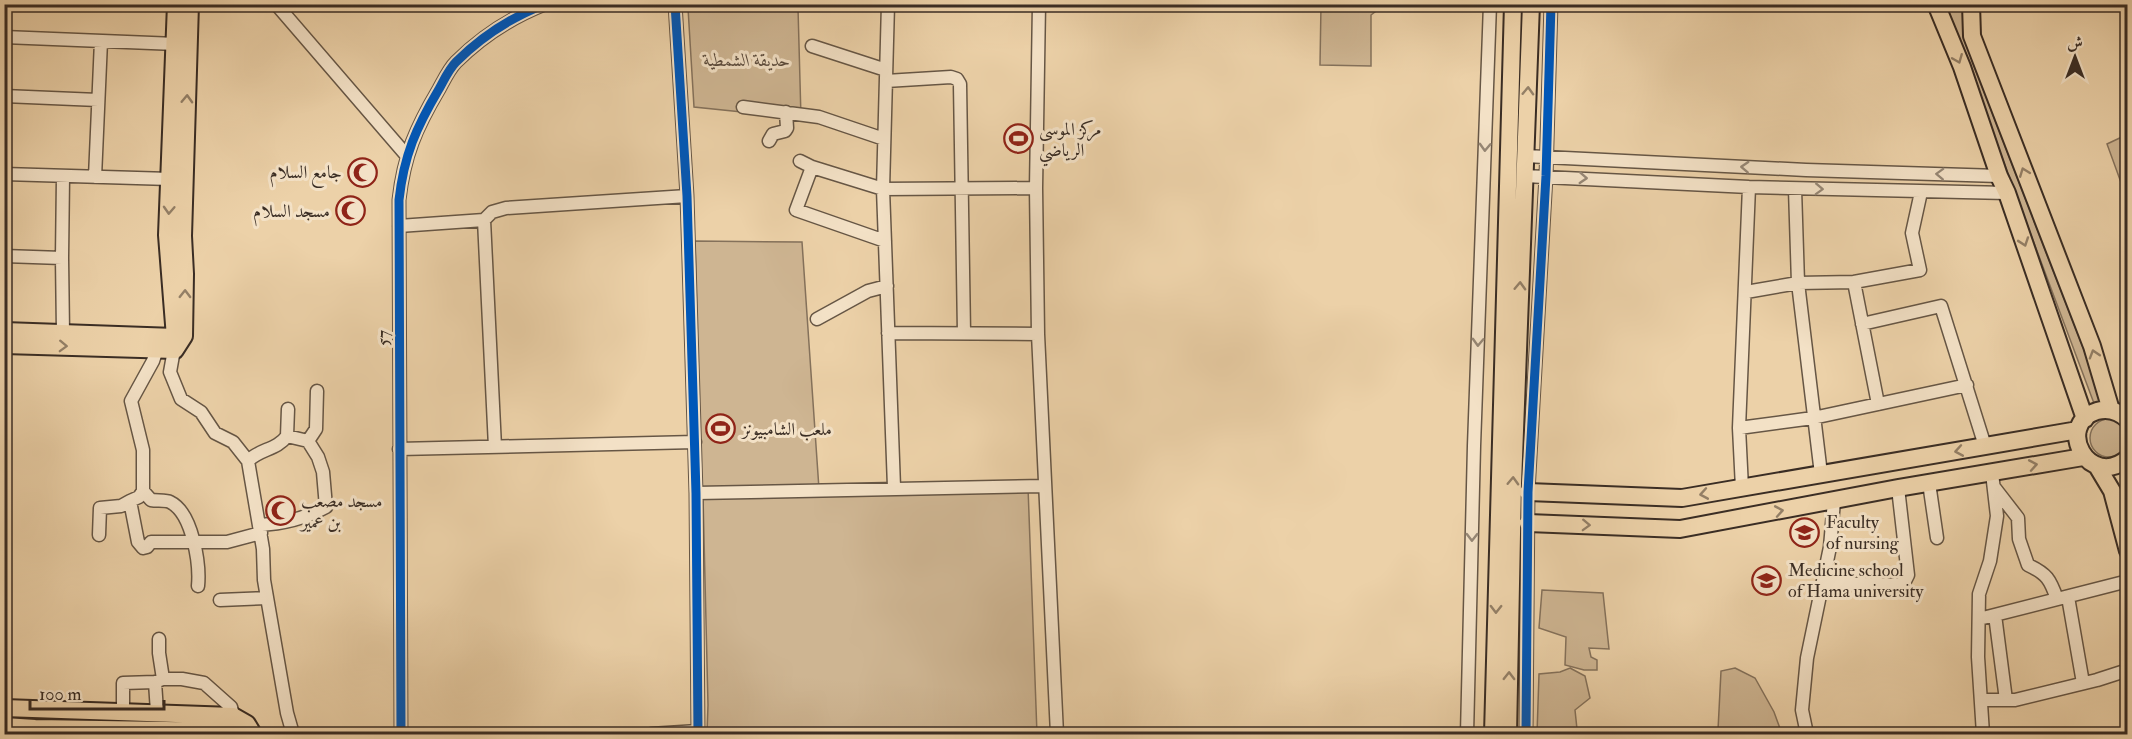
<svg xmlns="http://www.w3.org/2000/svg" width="2132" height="739" viewBox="0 0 2132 739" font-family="'IM FELL Double Pica',Amiri,serif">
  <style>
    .green { fill: #ceb592; stroke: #84715b; stroke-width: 1.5 }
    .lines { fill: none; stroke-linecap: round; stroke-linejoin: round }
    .minor-casing { stroke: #665645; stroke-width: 15 }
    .major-casing { stroke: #3a2d24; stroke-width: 20 }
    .minor { stroke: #f3e1c6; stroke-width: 12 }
    .major { stroke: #ecd1a8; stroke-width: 16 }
    .cycleway-casing { stroke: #f3e1c6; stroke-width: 13 }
    .cycleway { stroke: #0057b8; stroke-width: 9 }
    .oneway { stroke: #937f66 }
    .oneway2 { stroke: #968775 }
    .labels { text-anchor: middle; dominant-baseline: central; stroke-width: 6; stroke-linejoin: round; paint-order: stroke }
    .park-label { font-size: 18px; font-style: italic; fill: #58483a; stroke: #f3e1c6 }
    .poi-label { font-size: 18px; fill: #3a2d24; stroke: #f3e1c6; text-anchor: start }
    .street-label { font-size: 18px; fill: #3a2d24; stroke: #f3e1c6 }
  </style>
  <rect width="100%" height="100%" fill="#ecd1a8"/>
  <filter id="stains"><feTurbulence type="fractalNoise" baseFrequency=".00333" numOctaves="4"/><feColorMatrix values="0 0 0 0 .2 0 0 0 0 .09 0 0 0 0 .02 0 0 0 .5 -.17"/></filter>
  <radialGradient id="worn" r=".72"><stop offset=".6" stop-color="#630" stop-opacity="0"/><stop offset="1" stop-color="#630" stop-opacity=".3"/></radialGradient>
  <!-- green -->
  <path class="green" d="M1321,5H1384L1371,15V66L1320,65Z
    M1945,5H1964V29L1972,61L2104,402L2095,406Z
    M688,8H798L801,118L694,107Z
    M2127,69V199L2107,144L2124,136C2120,113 2119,91 2127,69Z
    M695,241L802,242L819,489L701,488Z
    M2090 438a19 19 0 1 1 38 0a19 19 0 1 1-38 0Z
    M1028,487L1037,734H707L708,705L703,496Z
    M1542,590L1603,593L1609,649L1589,648L1591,657L1597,660V670H1584L1565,665L1566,637L1539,628Z
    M1570,668L1585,676L1590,698L1575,710L1577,729L1592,734H1537L1539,674L1560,672Z
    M1735,668L1755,678L1774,712L1782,734L1718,730L1721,671Z"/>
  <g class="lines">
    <defs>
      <path id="minor" d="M276,4L407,156
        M675,4L687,196L696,493L698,734
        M888,4L883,189L894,487
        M1039,4L1036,188L1038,334L1057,734
        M4,37L176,44
        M812,46L886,70
        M886,81L951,77L957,79L960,84L964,333
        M4,96L98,100
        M743,107L819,117L884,139
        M769,141L773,134L785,131L787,128L786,112
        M1525,156L1806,170L1999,176
        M800,161L812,167L796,210L885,241
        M812,167L883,189L1036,188
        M4,174L170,179
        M1524,176L1749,187L2007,193
        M95,177L101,41
        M1795,189L1798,283L1821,474
        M399,226L484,220
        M4,256L62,258
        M1854,282L1878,404
        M1746,292L1798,283L1854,282L1920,270L1912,233L1921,192
        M817,319L868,291L887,286
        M1862,324L1941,306L1985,446
        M63,333L62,258L63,177
        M888,333L1038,334
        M175,344L170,372L181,399L201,412L215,433L233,442L248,461L263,549L264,580L287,713L293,734
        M157,349L153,361L131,401L143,450V491L151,500C157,501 166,500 170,502C193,513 200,565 198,586
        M1739,428L1813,418L1967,385
        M308,441L316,429L317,391
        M495,447L484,220L492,212L506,208L687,196
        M399,449L695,442
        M248,461C259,449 277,450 287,436
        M1929,483L1937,538
        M1994,487L2018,518L2019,539L2028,565C2047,574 2050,579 2057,599
        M1742,488L1739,428L1749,187
        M143,491L139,497L130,501L138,542L143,548L147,547L151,542H227L261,533
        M696,493L1044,486
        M259,525C284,524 304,519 326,507L323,472L318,457L308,441L287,436L288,409
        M99,535L100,508L121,506L130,501
        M1824,583L1903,585L1908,575L1898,488
        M2068,597L2083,683
        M220,600L267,598
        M1995,615L2006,700
        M1979,619L2128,581
        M159,639V653L163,679H182L204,683L231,707L233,716
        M155,682L157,712
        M1982,700H2015L2097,680L2128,670
        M123,712V683L155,682L163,679
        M401,734L399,200C404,155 416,128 439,89C444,80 449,69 456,62C481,37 512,17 545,4
        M651,734L698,731
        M1467,734L1474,446L1490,4
        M1526,734L1528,492L1546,176L1551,4
        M1807,734L1802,710L1807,658L1830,547L1834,501
        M1983,734L1978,657L1979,594L1990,561L1997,516L1992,473"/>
      <path id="major" d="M1936,4L1962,67L1999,176L2007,193L2085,419
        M1971,4L1972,36L2092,346L2111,410
        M4,331L175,337L167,235L176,4
        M4,345L175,350L184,336L185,274L183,236L190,4
        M2128,420C2119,411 2109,408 2097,411C2054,425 2089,491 2128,458
        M2097,466L2112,491L2128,551
        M1528,492L1682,498L2078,430
        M1528,523L1680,529L1898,488L2083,457
        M4,708L233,716L247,724L253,734
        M4,726L35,728L230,731L235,734
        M1493,734L1513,4
        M1508,734L1513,484L1531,4"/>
    </defs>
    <!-- minor casing -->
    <use href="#minor" class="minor-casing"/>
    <!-- major casing -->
    <use href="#major" class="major-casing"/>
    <!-- minor -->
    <use href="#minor" class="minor"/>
    <!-- major -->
    <use href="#major" class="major"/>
    <defs>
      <path id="cycleway" d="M675,4L687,196L696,493L698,734
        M401,734L399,200C404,155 416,128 439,89C444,80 449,69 456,62C481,37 512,17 545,4
        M1526,734L1528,492L1546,176L1551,4"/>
    </defs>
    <!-- cycleway casing -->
    <use href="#cycleway" class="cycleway-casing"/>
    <!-- cycleway -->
    <use href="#cycleway" class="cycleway"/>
  </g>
  <!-- one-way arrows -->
  <defs><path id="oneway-chevron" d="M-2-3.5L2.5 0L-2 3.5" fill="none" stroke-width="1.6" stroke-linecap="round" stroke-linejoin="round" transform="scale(1.5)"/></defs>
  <g class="oneway">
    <use href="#oneway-chevron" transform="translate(1958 59) rotate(68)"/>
    <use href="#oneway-chevron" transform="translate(1528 91) rotate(-88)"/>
    <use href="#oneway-chevron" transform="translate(187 99) rotate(-88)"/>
    <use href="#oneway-chevron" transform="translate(2024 172) rotate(-111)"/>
    <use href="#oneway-chevron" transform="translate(169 210) rotate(93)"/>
    <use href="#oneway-chevron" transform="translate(2024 242) rotate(71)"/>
    <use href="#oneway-chevron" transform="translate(1520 286) rotate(-88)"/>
    <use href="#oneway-chevron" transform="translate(185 294) rotate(-89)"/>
    <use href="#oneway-chevron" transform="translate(63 346) rotate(2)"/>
    <use href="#oneway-chevron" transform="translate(2094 354) rotate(-107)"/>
    <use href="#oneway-chevron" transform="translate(1959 451) rotate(170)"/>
    <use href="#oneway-chevron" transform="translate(2033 465) rotate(-10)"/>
    <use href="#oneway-chevron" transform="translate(1513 481) rotate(-88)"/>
    <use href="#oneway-chevron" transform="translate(1704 494) rotate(170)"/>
    <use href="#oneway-chevron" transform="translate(1779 511) rotate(-10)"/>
    <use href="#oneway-chevron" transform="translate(1586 525) rotate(2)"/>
    <use href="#oneway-chevron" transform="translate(1496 609) rotate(91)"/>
    <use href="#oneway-chevron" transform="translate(1509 676) rotate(-89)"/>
  </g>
  <g class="oneway2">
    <use href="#oneway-chevron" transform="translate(1485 147) rotate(92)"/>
    <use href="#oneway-chevron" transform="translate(1745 167) rotate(-177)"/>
    <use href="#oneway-chevron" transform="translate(1940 174) rotate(-178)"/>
    <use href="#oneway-chevron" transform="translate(1583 178) rotate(3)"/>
    <use href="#oneway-chevron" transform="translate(1819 189) rotate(2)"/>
    <use href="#oneway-chevron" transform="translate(1478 342) rotate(92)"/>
    <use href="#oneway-chevron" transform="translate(1472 537) rotate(91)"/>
  </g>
  <!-- icons -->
  <defs>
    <symbol id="stadium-ring" viewBox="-11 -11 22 22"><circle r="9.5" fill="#f3e1c6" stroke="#8f2418" stroke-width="1.5"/><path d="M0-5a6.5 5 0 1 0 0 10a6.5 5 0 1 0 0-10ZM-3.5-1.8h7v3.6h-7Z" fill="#8f2418"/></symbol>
    <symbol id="mosque-ring" viewBox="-11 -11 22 22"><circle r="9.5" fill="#f3e1c6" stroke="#8f2418" stroke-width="1.5"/><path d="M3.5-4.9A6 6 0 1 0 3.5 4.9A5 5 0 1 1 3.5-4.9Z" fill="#8f2418"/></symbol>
    <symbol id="university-ring" viewBox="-11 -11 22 22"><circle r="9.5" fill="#f3e1c6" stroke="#8f2418" stroke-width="1.5"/><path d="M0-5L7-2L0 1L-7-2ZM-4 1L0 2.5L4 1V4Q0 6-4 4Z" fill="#8f2418"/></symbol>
  </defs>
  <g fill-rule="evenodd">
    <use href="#stadium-ring" x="1002" y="122" width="33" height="33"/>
    <use href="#mosque-ring" x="346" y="156" width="33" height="33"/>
    <use href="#mosque-ring" x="334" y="194" width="33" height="33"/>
    <use href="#stadium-ring" x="704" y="412" width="33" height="33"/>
    <use href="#mosque-ring" x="264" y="494" width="33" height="33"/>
    <use href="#university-ring" x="1788" y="516" width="33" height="33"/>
    <use href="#university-ring" x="1750" y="564" width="33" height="33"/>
  </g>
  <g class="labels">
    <!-- park labels -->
    <g class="park-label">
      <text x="747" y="60">حديقة الشمطية</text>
    </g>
    <!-- poi labels -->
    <g class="poi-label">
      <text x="1039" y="129">مركز الموسى<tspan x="1039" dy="21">الرياضي</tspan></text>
      <text x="342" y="172" text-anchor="end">جامع السلام</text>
      <text x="330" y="211" text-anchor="end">مسجد السلام</text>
      <text x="742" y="429">ملعب الشامبيونز</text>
      <text x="301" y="501">مسجد مصعب<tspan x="301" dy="21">بن عمير</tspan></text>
      <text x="1826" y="522">Faculty<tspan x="1826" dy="21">of nursing</tspan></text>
      <text x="1788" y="570">Medicine school<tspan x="1788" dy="21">of Hama university</tspan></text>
    </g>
    <!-- street labels -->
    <g class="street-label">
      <text transform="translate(383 338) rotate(-90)">57</text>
    </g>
  </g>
  <!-- margin -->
  <rect width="2132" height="739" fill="none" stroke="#ecd1a8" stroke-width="24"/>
  <rect x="6" y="6" width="2120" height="727" fill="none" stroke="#3a2d24" stroke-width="3"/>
  <rect x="12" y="12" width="2108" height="715" fill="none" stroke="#3a2d24" stroke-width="1.5"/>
  <!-- north arrow -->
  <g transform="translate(2075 57)" stroke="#f3e1c6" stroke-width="4.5" paint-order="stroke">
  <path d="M0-4.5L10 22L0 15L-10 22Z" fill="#3a2d24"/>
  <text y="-9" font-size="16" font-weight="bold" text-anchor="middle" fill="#3a2d24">ش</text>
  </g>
  <!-- scale -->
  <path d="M30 700v9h134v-9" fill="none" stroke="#3a2d24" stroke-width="3"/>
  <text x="39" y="700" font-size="18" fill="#3a2d24" stroke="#f3e1c6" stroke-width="4.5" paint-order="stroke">100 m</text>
  <rect width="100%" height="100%" filter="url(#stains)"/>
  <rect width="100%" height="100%" fill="url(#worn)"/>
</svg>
